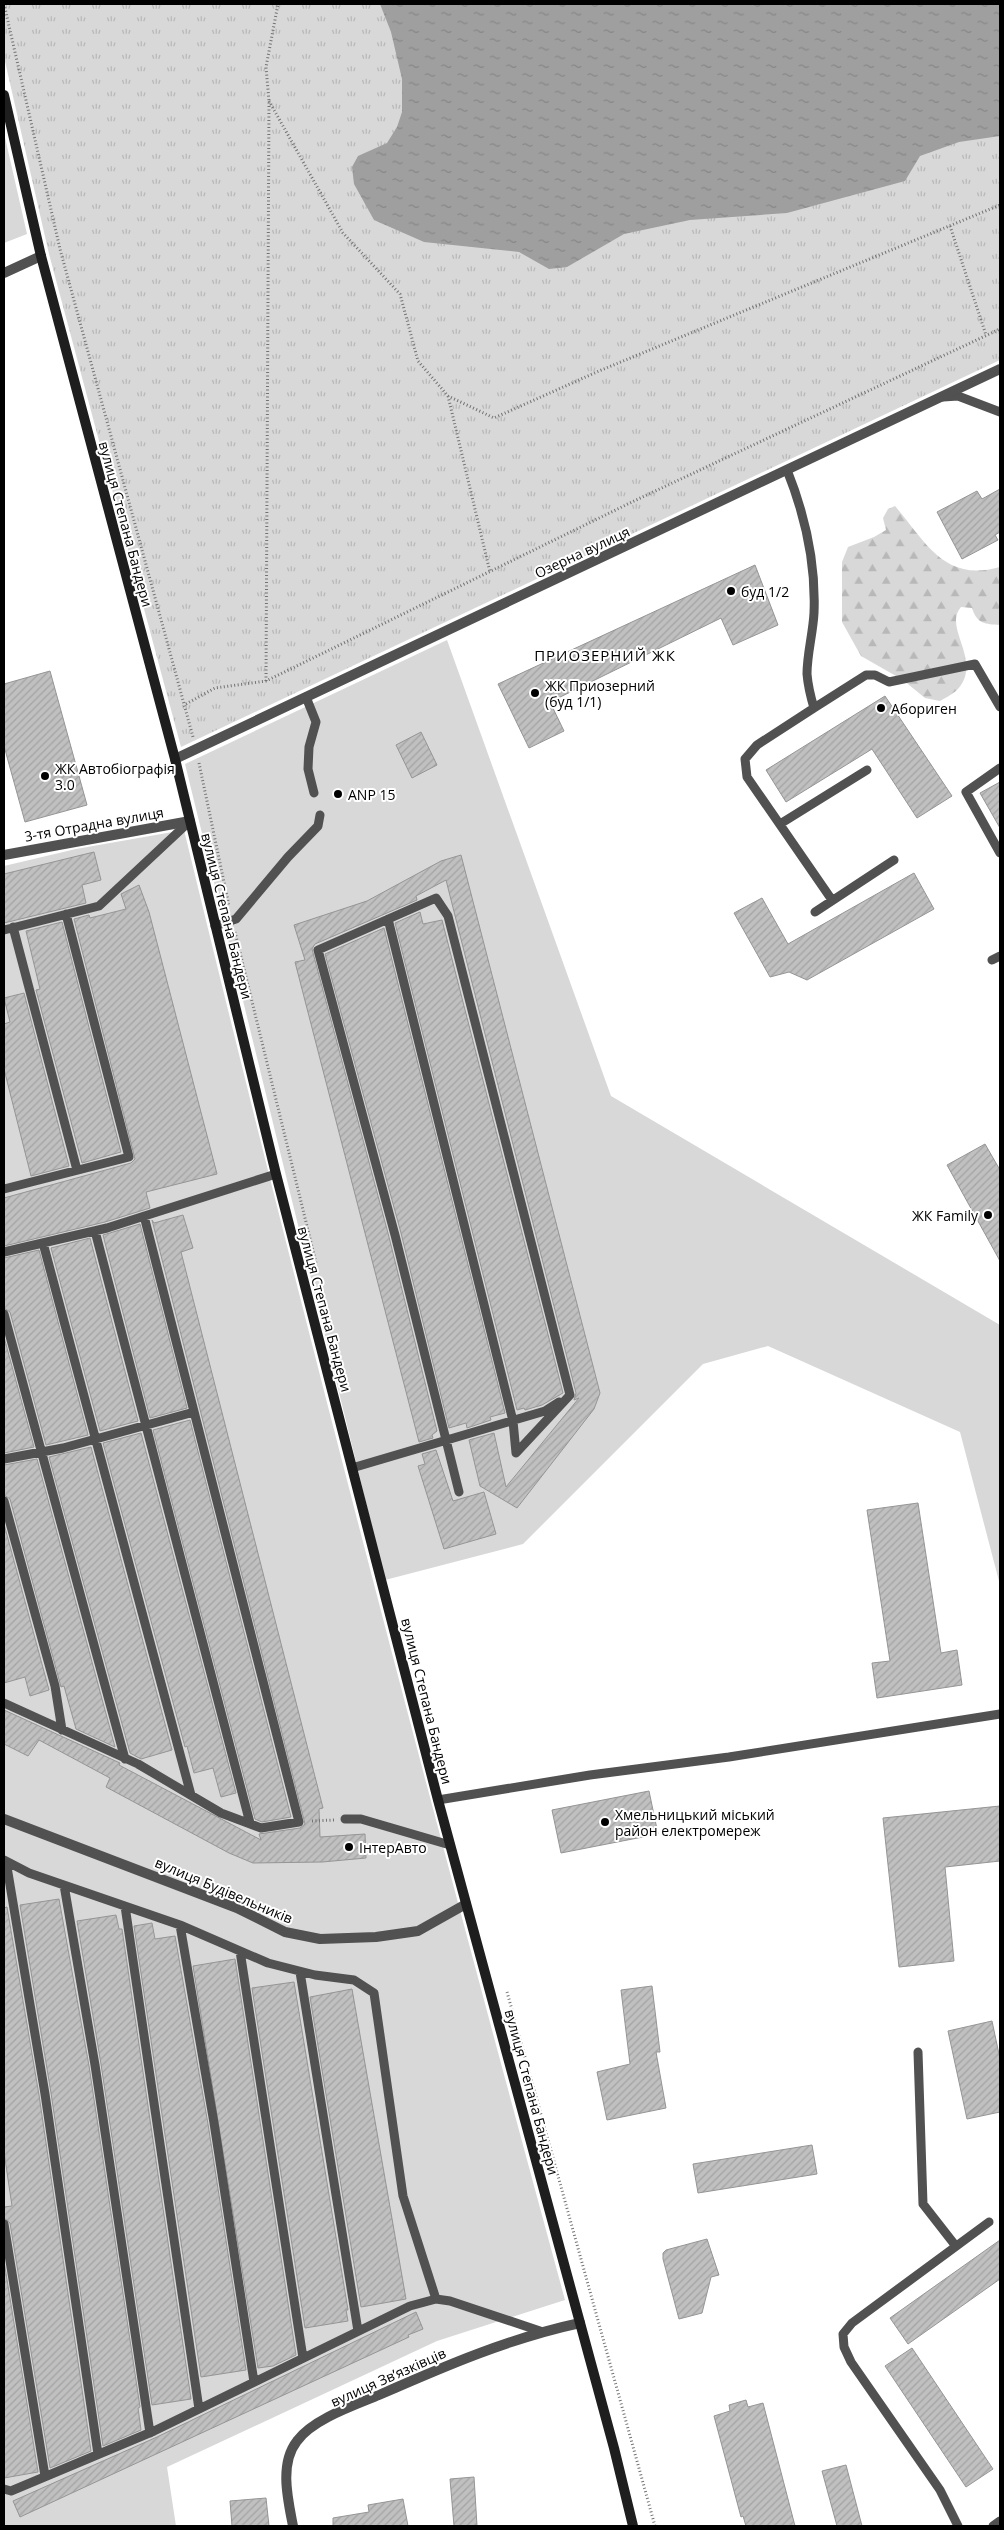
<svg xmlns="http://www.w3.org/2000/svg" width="1004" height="2530" viewBox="0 0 1004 2530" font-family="'Open Sans',sans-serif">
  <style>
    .green { fill: #d8d8d8 }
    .forest { fill: url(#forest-firs) }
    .park { fill: url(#park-tufts) }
    .water { fill: url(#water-ripples) }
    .building { fill: url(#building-hatch); stroke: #959595 }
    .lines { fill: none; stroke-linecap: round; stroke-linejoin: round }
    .path { stroke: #737373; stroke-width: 3; stroke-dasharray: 1 2.5; stroke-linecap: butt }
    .service { stroke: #515151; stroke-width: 9 }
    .minor { stroke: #515151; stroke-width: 10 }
    .tertiary { stroke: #515151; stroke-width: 10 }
    .secondary { stroke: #1e1e1e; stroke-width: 10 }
    .poi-dot { fill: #000; stroke: #fff; stroke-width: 2 }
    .labels { text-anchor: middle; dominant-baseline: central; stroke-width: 4; stroke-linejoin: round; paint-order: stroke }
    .street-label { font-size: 14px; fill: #000; stroke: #fff }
    .poi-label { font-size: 14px; fill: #000; stroke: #fff; text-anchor: start }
    .neighbourhood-label { font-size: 15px; letter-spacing: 1px; fill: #000; stroke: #fff }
  </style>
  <defs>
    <pattern id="forest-firs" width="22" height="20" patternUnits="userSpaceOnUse" patternTransform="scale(1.25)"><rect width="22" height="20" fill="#d8d8d8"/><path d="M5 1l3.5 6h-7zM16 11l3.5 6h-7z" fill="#b8b8b8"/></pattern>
    <pattern id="park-tufts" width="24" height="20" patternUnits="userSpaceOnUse" patternTransform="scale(1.25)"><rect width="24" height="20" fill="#d8d8d8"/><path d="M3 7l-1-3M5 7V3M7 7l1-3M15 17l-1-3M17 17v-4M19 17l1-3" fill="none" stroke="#b8b8b8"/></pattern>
    <pattern id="water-ripples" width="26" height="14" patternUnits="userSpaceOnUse" patternTransform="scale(1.25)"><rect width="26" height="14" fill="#9f9f9f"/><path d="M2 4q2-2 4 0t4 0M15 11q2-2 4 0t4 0" fill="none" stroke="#878787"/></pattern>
    <pattern id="building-hatch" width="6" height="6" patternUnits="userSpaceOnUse" patternTransform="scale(1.25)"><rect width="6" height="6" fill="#c0c0c0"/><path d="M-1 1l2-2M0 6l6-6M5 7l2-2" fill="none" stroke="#a3a3a3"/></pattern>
  </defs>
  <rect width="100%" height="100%" fill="#fff"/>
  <!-- green -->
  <path class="green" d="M4,133L27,234L4,243Z
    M447,640L611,1096L1000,1325V1585L960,1432L768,1346L703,1364L523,1544L385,1580L185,764Z
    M184,830C303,1322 432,1811 565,2300L437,2341L167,2467L176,2526H4V866L76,849Z"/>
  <!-- forest -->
  <path class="forest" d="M895,506C926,542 944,583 1000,567V625C985,624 977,624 972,608L961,607C942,628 985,662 956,691C951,695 945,698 940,701L925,698L903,680L861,656L842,622V562L848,547L874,537L886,530L883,518L888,509Z"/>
  <!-- park -->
  <path class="park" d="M4,4H1000V360L181,747L49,254L4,57Z"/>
  <!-- water -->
  <path class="water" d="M380,4H1000V136L959,142L920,156L905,181L787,213L690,220L624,234L567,267L549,269L519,252L424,242L374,220L354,184L352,167L358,156L387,143L397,127L402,112V79L391,32Z"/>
  <!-- building -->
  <path class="building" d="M1000,489V532L995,535L998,540L962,559L937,512L977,491L982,499Z
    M755,565L778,625L733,645L721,618L550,702L564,731L529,748L498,684Z
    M50,671L87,805L25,822L4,746V684Z
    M885,696L952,796L917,818L872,749L786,802L766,770Z
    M421,732L437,765L412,778L396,745Z
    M1000,782V828L980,793Z
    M94,852L101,880L82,885L86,903L4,923V874Z
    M461,855L600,1393L594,1409L517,1508L480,1486L469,1440L494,1433L506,1487L579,1398L574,1400L576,1393L446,880L416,896L417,900L315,944L312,949L389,1237L437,1431L432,1435L433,1438L419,1442L295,962L305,960L294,925L367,901L441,861Z
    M914,873L934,909L807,980L789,972L770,977L734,913L762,898L788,944Z
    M139,885L149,912L217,1174L146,1192L150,1208L105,1222L4,1246V1198L131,1163L135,1159L74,919L89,915L90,918L126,909L121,894Z
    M420,912L423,924L442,920L563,1393L542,1405L525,1410L524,1408L517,1410L395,923Z
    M62,922L121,1152L82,1163L36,990L40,989L26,931Z
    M384,928L505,1413L490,1417L491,1420L467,1428L466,1423L449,1428L401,1233L325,954Z
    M24,993L69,1166L31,1176L4,1069V1024L10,1022L4,998Z
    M985,1144L1000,1170V1261L947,1165Z
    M183,1215L193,1248L181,1252L323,1808L319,1809L320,1837L365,1834L366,1858L322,1862L253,1863L229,1853L106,1787L110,1778L39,1740L28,1756L4,1744V1710L120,1763L119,1765L261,1840L259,1834L300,1828L305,1824L152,1220L154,1223Z
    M140,1224L187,1408L150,1418L103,1235Z
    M90,1238L138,1421L100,1431L51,1248Z
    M39,1250L88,1435L46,1445L10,1312L4,1308V1258Z
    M4,1337L34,1447L4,1453Z
    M190,1420L291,1817L262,1822L255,1819L153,1430Z
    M141,1433L236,1793L221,1797L213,1768L194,1773L187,1746L185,1747L103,1443Z
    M91,1447L172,1750L141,1759L130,1753L49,1457Z
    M436,1450L453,1501L484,1492L496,1534L444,1549L418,1466L425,1464L422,1454Z
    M37,1459L115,1747L76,1729L64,1686L61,1687L10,1499L4,1495V1465Z
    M918,1503L941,1653L957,1650L962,1685L877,1698L872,1663L890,1661L867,1510Z
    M4,1524L49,1690L30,1696L25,1677L4,1683Z
    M649,1791L658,1834L561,1853L552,1810Z
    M1000,1806V1861L945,1867L954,1961L899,1967L883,1818Z
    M59,1899L89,2066L140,2407L138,2408L141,2430L103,2446L51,2093L20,1905Z
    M7,1907L39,2095L91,2451L50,2468L10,2223L4,2218V2207L12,2206L4,2152V1908Z
    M116,1915L119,1929H122L191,2399L152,2405L101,2064L77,1921Z
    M152,1923L155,1939L175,1936L208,2124L246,2370L201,2377L134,1926Z
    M235,1959L296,2355L273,2366L258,2368L193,1966Z
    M294,1982L348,2310H346L348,2321L305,2328L252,1988Z
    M652,1986L660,2052H656L666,2108L607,2120L597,2072L630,2064L621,1990Z
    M352,1989L406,2299L361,2307L310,1997Z
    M992,2021L1000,2059V2112L967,2119L948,2031Z
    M812,2145L817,2174L698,2193L693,2164Z
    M707,2239L719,2275L711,2277L702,2313L679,2319L663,2259V2253L666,2250Z
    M1000,2240V2279L908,2344L890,2318Z
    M4,2261L38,2472L4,2478Z
    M416,2312L423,2329L408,2335L409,2337L20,2517L13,2501L157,2437Z
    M912,2348L993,2469L966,2487L885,2366Z
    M746,2400L748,2407L763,2403L795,2526H746L743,2516L741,2517L714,2416L730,2411L729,2405Z
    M846,2465L862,2526H837L822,2471Z
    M474,2477L477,2526H454L450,2479Z
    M266,2498L269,2526H232L230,2501Z
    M403,2499L408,2526H333V2518L369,2512L368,2505Z"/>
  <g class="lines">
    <!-- path -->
    <path class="path" d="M4,4L60,249L193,737
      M269,101L343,233L400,294L418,361L448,396L494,418L599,371L1000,205
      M950,226L986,335
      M448,396L490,572
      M266,681L269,101L266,67L278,4
      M186,704L215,688L266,681L634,501L1000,329
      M199,763L229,906
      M235,932L316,1263
      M312,1821L334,1820
      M507,1992L655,2526"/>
    <!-- service -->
    <path class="service" d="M943,397L958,396L1000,412
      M787,470C805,515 816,564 814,613C813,633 807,654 807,674C808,686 811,698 814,708L757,745L745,759L747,777L832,900
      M306,697L316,722L309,747L308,769L314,793
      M814,708L866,675H875L889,682L975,664L1000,707
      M1000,768L966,792L1000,853
      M780,824L867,770
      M815,912L894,860
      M388,919L513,1421L516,1453L570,1395
      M215,926L236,919L288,857L318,826L320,815
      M13,927L77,1170
      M4,930L99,906L190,821
      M992,960L1000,956
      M4,1189L129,1157L66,914
      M95,1231L250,1823
      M43,1243L191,1795
      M4,1252L107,1228L276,1174
      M4,1314L125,1759
      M4,1459L63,1448L194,1412
      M352,1468L545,1411L559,1402
      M459,1492L395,1235L318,950L436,898L448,916L570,1395
      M4,1501L55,1686L62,1730
      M4,1703L138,1764L221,1813L261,1828L299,1822L144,1216
      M438,1800L590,1775L729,1757L1000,1714
      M345,1819H361L450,1845
      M4,1860L29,1873L180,1925L268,1963L315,1975L354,1980L374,1993L403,2196L436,2299
      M6,1861L45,2094L98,2454
      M64,1885L95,2065L150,2433
      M125,1906L199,2409
      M180,1925L214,2123L254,2382
      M240,1951L303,2358
      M300,1972L358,2331
      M918,2052L923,2204L955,2245
      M4,2224L45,2476
      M4,2489L11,2491L154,2431L410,2306L436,2299L450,2301L540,2331
      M958,2526L940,2490L851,2362L844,2347L843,2334L852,2323L989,2222
      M993,2526L1000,2521"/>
    <!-- minor -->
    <path class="minor" d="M4,273L41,256
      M4,855L190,821
      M4,1819L237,1908L285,1932L320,1939L376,1937L418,1931L466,1904
      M293,2526C288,2500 279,2464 297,2441C313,2419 355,2405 379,2395C445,2366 510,2338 580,2323"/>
    <!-- tertiary -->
    <path class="tertiary" d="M175,759L1000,369"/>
    <!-- secondary -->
    <path class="secondary" d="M4,95L41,256L175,759L276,1174L438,1800L614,2448L633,2526"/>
  </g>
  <!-- markers -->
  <g class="poi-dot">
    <circle cx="731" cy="591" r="5"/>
    <circle cx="535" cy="693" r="5"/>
    <circle cx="881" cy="708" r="5"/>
    <circle cx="45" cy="776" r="5"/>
    <circle cx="338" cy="794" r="5"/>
    <circle cx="988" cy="1215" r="5"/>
    <circle cx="605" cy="1822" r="5"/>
    <circle cx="349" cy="1847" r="5"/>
  </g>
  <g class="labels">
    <!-- street labels -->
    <g class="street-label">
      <text transform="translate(126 524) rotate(75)">вулиця Степана Бандери</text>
      <text transform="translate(582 552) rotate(-25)">Озерна вулиця</text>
      <text transform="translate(94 824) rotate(-10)">3-тя Отрадна вулиця</text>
      <text transform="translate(227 916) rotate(76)">вулиця Степана Бандери</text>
      <text transform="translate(325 1309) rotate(75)">вулиця Степана Бандери</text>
      <text transform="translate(427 1701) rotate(76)">вулиця Степана Бандери</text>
      <text transform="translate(224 1890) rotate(23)">вулиця Будівельників</text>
      <text transform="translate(532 2092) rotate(75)">вулиця Степана Бандери</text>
      <text transform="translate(388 2377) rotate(-24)">вулиця Звʼязківців</text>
    </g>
    <!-- poi labels -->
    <g class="poi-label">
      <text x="741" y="591">буд 1/2</text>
      <text x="545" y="685">ЖК Приозерний<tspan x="545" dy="16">(буд 1/1)</tspan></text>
      <text x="891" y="708">Абориген</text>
      <text x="55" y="768">ЖК Автобіографія<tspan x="55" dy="16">3.0</tspan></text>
      <text x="348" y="794">ANP 15</text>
      <text x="978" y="1215" text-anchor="end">ЖК Family</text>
      <text x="615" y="1814">Хмельницький міський<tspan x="615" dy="16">район електромереж</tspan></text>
      <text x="359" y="1847">ІнтерАвто</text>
    </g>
    <!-- neighbourhood labels -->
    <g class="neighbourhood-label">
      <text x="605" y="655">ПРИОЗЕРНИЙ ЖК</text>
    </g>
  </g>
  <!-- border -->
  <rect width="1004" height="2530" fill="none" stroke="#000000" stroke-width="10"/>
</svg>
